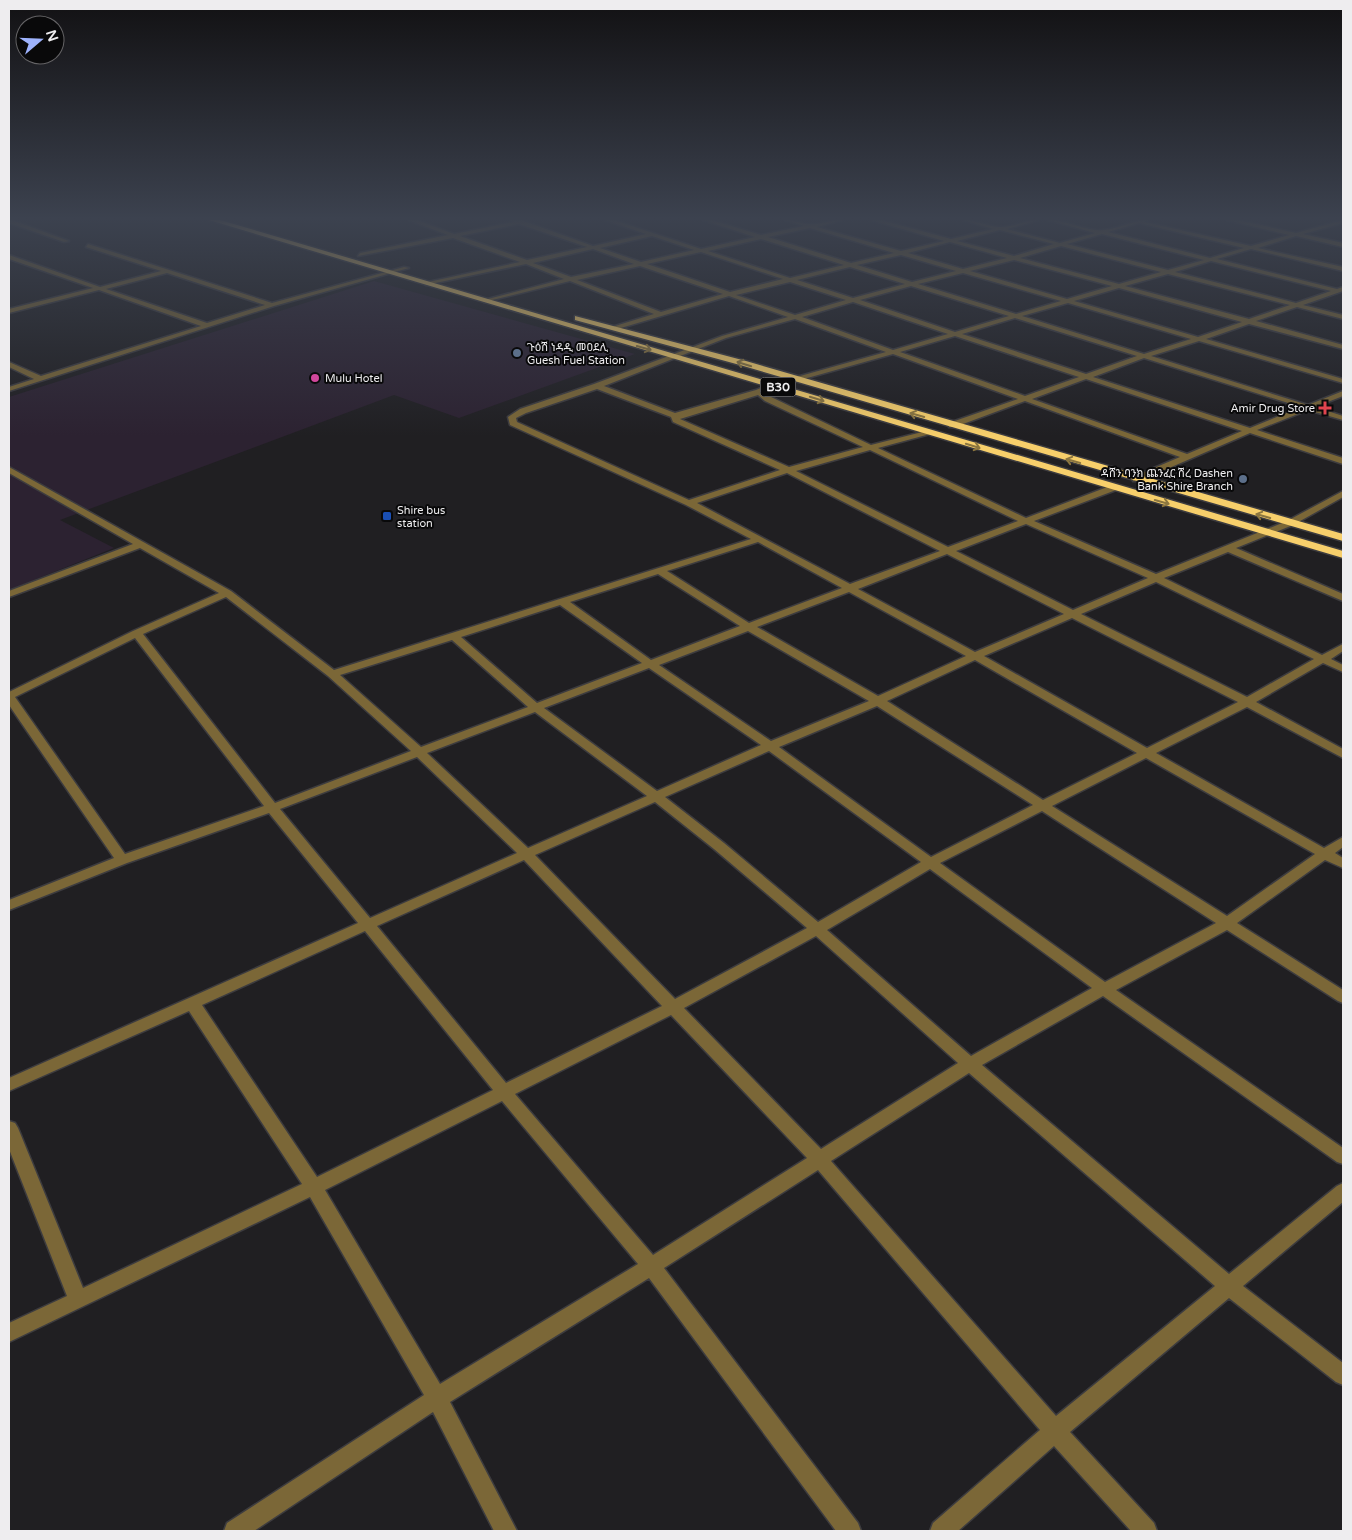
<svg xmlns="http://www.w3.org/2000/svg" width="1352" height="1540" viewBox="0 0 1352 1540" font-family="'Varela Round','Noto Sans Ethiopic',sans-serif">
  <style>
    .commercial { fill: #2c2231 }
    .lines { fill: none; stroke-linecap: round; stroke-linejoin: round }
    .minor-casing { stroke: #3d3c3f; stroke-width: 3 }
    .highway-casing { stroke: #3d3c3f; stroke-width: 3 }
    .minor { fill: #7b6737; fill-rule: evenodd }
    .highway { fill: #f7cf6b; fill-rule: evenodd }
    .oneway { stroke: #8c763f }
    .service-dot { fill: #5c6f8a; stroke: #09090a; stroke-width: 2 }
    .hotel-dot { fill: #d1479c; stroke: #09090a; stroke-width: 2 }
    .health-dot { fill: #e0444e; stroke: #09090a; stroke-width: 2 }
    .transit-dot { fill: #1a4fb4; stroke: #09090a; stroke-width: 2 }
    .labels { text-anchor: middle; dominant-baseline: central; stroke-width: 4; stroke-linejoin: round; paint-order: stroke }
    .far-poi-label { font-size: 11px; fill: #eeedef; stroke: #09090a; text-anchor: start }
    .shield { fill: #09090a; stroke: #a9a9aa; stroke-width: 1 }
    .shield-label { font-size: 12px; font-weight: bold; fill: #eeedef }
  </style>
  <rect width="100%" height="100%" fill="#201f22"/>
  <!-- commercial -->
  <path class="commercial" d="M374,281L635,354L459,418L394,395L60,520L114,548L9,590V397Z"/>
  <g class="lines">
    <defs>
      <path id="minor" d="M9,220H12L69,241L64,242L9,223Z
        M408,220H417L454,234L513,222L510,220H521L593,246L646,234L605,220H614L701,249L755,237L703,220H712L761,235L804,226L785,220C794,220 801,224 809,224C819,225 831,220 842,220L817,227L901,251L944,241L871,220H881L951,239L993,229L963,220C976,220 987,226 999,227C1012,228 1025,220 1039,220L1007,229L1060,243L1095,233L1048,220C1066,220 1089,232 1103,230C1119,229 1132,220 1148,220L1145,222L1251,246L1289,235L1227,220H1238L1296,233L1343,220V223L1303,234L1343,243V247L1296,236L1258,248L1343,267V271L1251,249L1217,259L1337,289L1343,287V291L1303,305L1343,315V319L1297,307L1256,321L1343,345V349L1249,324L1206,339L1343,379V383L1199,341L1151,356L1308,405L1343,391V396L1315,407L1343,416V420L1308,410L1257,430L1343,458V464L1250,433L1139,481H1133V477L1180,457L1025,401L955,427H949V423L1018,399L893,354L793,382V378L886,352L795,319L726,338L604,386L675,413L756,390L772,383H775V387L764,392L771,397L871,445L930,430V434L878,448L1026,518L1110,486H1116V490L1034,521L1156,574L1287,521L1343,491V497L1293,525L1236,548L1343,594V601L1228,552L1164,578L1322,655L1343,644V651L1331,659L1343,665V672L1323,663L1256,702L1343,749V758L1247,707L1156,753L1324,848L1343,837V847L1335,853L1343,858V868L1325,860L1237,923L1343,990V1003L1338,1001L1227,930L1116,990L1343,1148V1164L1337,1162L1103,996L982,1065L1229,1274L1337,1186L1343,1183V1202L1243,1286L1343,1363V1385L1336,1382L1229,1298L1070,1432L1154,1523L1157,1531H1131L1054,1446L958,1531H930L933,1523L1040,1430L818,1170L664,1268L858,1523L861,1531H836L649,1278L450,1402L517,1531H494L433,1412L254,1531H224L227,1523L424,1395L310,1197L9,1342V1323L67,1296L9,1149V1121L15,1123L18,1128L83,1288L302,1184L189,1011L9,1091V1078L358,923L269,813L127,863L9,910V900L114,858L9,705V692L133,631L219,593L140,548L9,597V591L133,544L9,473V467L231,591L334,670L751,539L686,505L510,425L508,417L520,409L594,384L722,336L788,317L729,296L614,330L611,328L612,327L654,314L570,281L484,302V300L564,279L526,264L426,285L428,282L520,262L453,238L358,256L360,253L448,235ZM1139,223L1244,248L1210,258L1108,232ZM519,224L587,247L527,260L460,236ZM810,228L894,253L851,263L768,237ZM1000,230L1054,244L1014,256L957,241ZM1102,234L1204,260L1168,270L1067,244ZM652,236L694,250L641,262L600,248ZM761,239L844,265L790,278L708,251ZM950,242L1007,258L963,269L908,253ZM1061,246L1161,272L1119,284L1020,258ZM593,249L634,264L571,277L533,263ZM701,252L783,279L730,292L647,264ZM901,255L956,271L912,282L857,265ZM1014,260L1112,286L1067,299L970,271ZM1211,261L1331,291L1296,303L1175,272ZM640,266L723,294L661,312L577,280ZM850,267L905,284L853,298L797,280ZM963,273L1061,301L1016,314L918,284ZM1168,274L1290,305L1249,319L1125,286ZM790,282L846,300L795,315L736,295ZM911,286L1009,316L955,332L860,300ZM1119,288L1242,322L1198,337L1074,301ZM853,302L948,334L893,350L802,317ZM1068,303L1191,339L1144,354L1022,316ZM1015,318L1137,356L1086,374L962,334ZM955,336L1079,377L1025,396L900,352ZM1144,358L1301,407L1250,428L1093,377ZM1086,379L1242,431L1187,454L1032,399ZM597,389L671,417L673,422L780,470L689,500L517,422L516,418L526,413ZM758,395L765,401L863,447L789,467L680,419ZM870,450L1018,521L948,547L796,471ZM787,473L940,551L850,584L697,503ZM1026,524L1148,578L1073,610L956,551ZM758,542L842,588L749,623L667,571ZM947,554L1064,614L975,652L858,589ZM658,574L740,626L651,660L570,602ZM1156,582L1314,659L1247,697L1081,614ZM849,592L966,656L878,696L757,627ZM226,597L328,676L411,751L275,803L143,634ZM560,605L642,663L537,703L461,637ZM1072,618L1238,702L1147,748L984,656ZM748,631L869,701L771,741L659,665ZM135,638L264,806L125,854L15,697ZM452,640L528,707L421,747L340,675ZM975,660L1137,753L1043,800L887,701ZM649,668L761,745L657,791L544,708ZM877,706L1033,805L931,857L779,747ZM535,712L647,796L528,848L427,753ZM769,751L921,862L818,922L724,843L665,797ZM417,757L517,853L370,918L280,809ZM1146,758L1315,854L1227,916L1052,806ZM655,802L714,849L807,928L675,999L535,855ZM1042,811L1216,923L1105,982L940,863ZM524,860L662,1006L506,1083L377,926ZM930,869L1092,988L971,1056L827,930ZM365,931L493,1090L317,1177L202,1005ZM816,936L958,1063L821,1149L684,1008ZM671,1015L807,1158L653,1255L515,1094ZM969,1073L1215,1286L1056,1416L831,1161ZM502,1101L638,1264L440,1384L325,1190Z
        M88,244L272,303L404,267L409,268L274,306L9,391V387L34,379L9,367V362L41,376L201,326L99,290L9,313V309L93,288L9,259V255L100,287L161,271L86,247ZM167,273L265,305L207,323L106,289Z"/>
      <path id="highway" d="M209,220H220L1343,551V558Z
        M575,316L746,361L1343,534V541L740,365L575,320Z"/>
    </defs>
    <!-- minor casing -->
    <use href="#minor" class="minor-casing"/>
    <!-- highway casing -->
    <use href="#highway" class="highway-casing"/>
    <!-- minor -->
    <use href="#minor" class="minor"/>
    <!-- highway -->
    <use href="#highway" class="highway"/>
  </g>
  <!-- one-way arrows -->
  <defs><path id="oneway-shaft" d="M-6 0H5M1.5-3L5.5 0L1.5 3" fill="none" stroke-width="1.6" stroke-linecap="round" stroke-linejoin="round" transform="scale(1.25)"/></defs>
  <g class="oneway">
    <use href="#oneway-shaft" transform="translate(644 348) rotate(16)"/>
    <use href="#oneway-shaft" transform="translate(744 364) rotate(-163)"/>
    <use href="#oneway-shaft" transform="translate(817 399) rotate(17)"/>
    <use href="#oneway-shaft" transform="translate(917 415) rotate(-164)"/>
    <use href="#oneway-shaft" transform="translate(973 446) rotate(17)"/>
    <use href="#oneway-shaft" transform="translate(1073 461) rotate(-164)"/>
    <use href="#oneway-shaft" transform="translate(1162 502) rotate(16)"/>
    <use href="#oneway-shaft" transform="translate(1263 516) rotate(-164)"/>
  </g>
  <!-- sky -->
  <linearGradient id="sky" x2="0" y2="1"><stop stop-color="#121113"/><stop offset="0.5" stop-color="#3c424f"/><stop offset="1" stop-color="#3c424f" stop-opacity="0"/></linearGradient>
  <rect width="1352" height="436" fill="url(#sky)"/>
  <!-- markers -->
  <g class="service-dot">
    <circle cx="517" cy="353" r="5"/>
    <circle cx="1243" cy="479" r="5"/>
  </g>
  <circle class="hotel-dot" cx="315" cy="378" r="5"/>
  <path class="health-dot" d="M1322.5 400.5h5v5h5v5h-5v5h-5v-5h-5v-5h5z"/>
  <rect class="transit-dot" x="382" y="511" width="10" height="10" rx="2.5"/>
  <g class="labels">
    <!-- far-poi labels -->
    <g class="far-poi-label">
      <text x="527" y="347">ጉዕሽ ነዳዲ መዐደሊ<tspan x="527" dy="13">Guesh Fuel Station</tspan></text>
      <text x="325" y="378">Mulu Hotel</text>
      <text x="1315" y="408" text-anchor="end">Amir Drug Store</text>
      <text x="1233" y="473" text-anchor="end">ዳሸን ባንክ ጨንፈር ሽረ Dashen<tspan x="1233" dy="13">Bank Shire Branch</tspan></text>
      <text x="397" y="510">Shire bus<tspan x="397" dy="13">station</tspan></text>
    </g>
    <!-- shield labels -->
    <rect class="shield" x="760.5" y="377.5" width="35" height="19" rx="4"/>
    <g class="shield-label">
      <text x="778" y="387">B30</text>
    </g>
  </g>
  <!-- border -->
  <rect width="1352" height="1540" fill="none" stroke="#eeedef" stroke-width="20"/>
  <!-- north arrow -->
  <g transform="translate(40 40) rotate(71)"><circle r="24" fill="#09090a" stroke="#656466"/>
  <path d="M0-4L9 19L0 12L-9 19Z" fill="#9eb3fd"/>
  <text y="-8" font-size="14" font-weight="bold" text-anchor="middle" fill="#eeedef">N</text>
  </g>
</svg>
